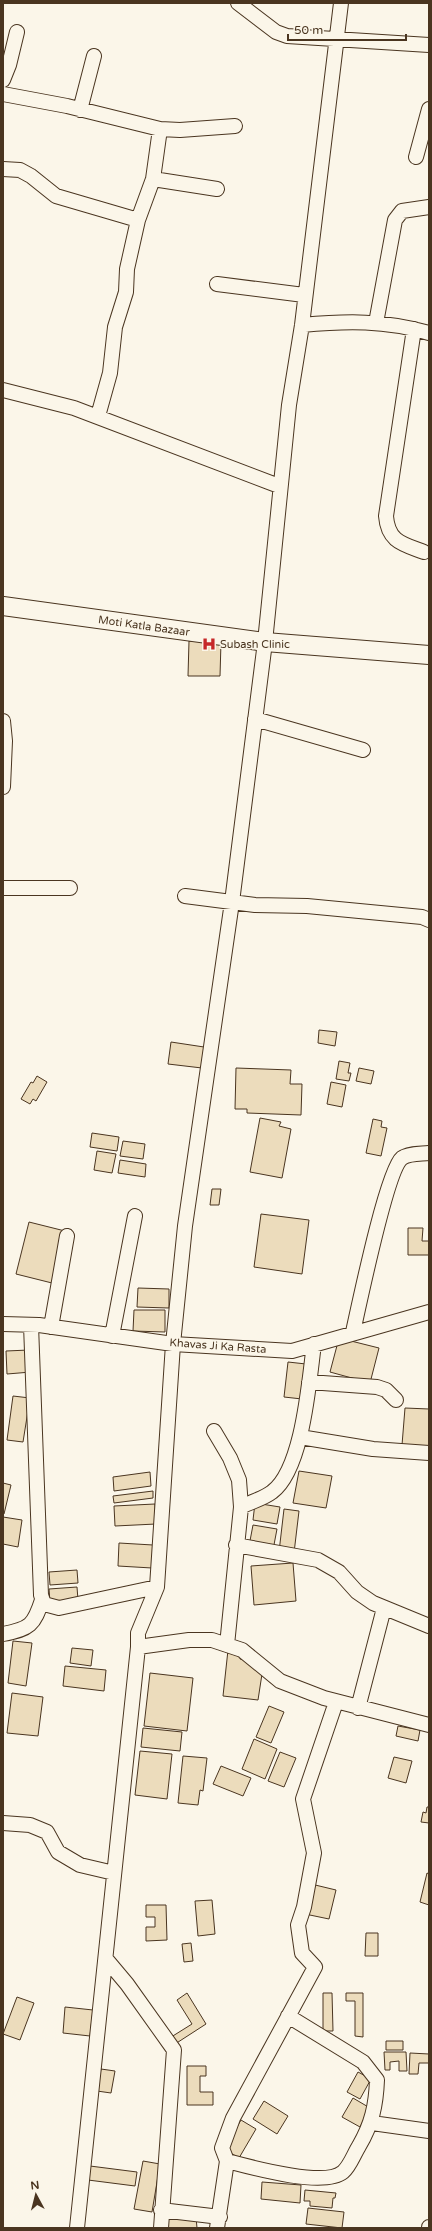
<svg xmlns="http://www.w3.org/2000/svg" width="432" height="2231" viewBox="0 0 432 2231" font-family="'Varela Round',sans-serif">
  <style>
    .building { fill: #ecdcbc; stroke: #4a3520 }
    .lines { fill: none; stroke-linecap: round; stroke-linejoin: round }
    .minor-casing { stroke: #4a3520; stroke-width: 16 }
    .tertiary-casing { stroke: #4a3520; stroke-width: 20 }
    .minor { stroke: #fbf6e9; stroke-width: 14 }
    .tertiary { stroke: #fbf6e9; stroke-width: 18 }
    .labels { text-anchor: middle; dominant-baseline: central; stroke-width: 3; stroke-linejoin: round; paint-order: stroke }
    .street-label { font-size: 11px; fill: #4a3520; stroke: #fbf6e9 }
    .poi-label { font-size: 11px; fill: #4a3520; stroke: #fbf6e9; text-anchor: start }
  </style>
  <rect width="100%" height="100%" fill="#fbf6e9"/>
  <!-- building -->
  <path class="building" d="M189,641L221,642L220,676H188Z
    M319,1030L337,1032L335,1046L318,1043Z
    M171,1042L204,1047L202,1068L168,1064Z
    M339,1061L350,1063L348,1073H351L349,1081L336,1079Z
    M236,1068L291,1070L290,1084H302L301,1115L247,1113V1109H235Z
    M359,1068L374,1071L371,1084L356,1081Z
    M37,1076L47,1082L36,1101L33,1099L30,1104L21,1099L31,1082L33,1083Z
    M331,1082L346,1085L342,1107L327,1104Z
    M260,1118L281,1122L279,1126L291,1129L282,1178L250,1172Z
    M373,1119L382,1121L381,1127L387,1128L381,1156L366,1153Z
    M92,1133L119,1137L117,1151L90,1147Z
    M123,1141L145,1144L143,1159L120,1156Z
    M97,1151L116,1154L112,1173L94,1170Z
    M120,1160L146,1164L145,1177L118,1173Z
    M212,1189H221L219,1205H210Z
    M261,1214L309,1220L302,1274L254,1267Z
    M29,1222L65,1231L52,1283L16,1274Z
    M408,1228H423L422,1241H429V1255H408Z
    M138,1288L169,1289V1308L137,1307Z
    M134,1310H165V1332L133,1331Z
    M339,1338L379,1348L370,1383L330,1372Z
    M29,1350L31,1372L7,1374L6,1351Z
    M288,1362L306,1364L302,1399L284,1397Z
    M13,1396L30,1398L23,1442L7,1440Z
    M405,1408L429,1409V1447L402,1445Z
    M299,1471L332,1476L326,1508L293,1503Z
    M150,1472L151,1486L114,1491L113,1477Z
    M3,1483L11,1485L4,1514H3Z
    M153,1491V1498L114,1503L113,1496Z
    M255,1503L280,1507L277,1524L253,1520Z
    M155,1504L156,1524L115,1526L114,1506Z
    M284,1509L299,1511L294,1553L279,1552Z
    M3,1517L22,1520L18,1547L3,1544Z
    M253,1525L277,1529L273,1550L249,1546Z
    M119,1543L153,1545L152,1568L118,1566Z
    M293,1563L296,1601L254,1605L251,1566Z
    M77,1570L78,1583L50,1585L49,1572Z
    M77,1587L78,1600L50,1602L49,1589Z
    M13,1641L32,1643L26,1686L8,1683Z
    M72,1648L93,1650L91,1666L70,1663Z
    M228,1650L241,1651L240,1659L249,1660L248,1664L262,1674L258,1700L223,1696Z
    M65,1666L106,1670L104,1691L63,1686Z
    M150,1673L193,1678L187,1731L144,1726Z
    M12,1693L43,1697L38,1736L7,1733Z
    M269,1706L284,1712L271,1743L256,1737Z
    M398,1726L420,1730L418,1741L396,1736Z
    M143,1728L182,1732L180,1751L141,1747Z
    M254,1739L277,1749L265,1779L242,1769Z
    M140,1751L172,1754L167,1799L135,1795Z
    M280,1752L296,1758L284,1787L268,1781Z
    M183,1756L207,1758L203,1791L200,1790L198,1805L178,1803Z
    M394,1757L412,1761L406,1783L388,1778Z
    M221,1766L251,1778L243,1796L213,1784Z
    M427,1807H429V1823L421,1822L423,1812L426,1813Z
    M427,1873L429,1874V1905L420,1902Z
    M311,1884L336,1890L329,1919L305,1914Z
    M212,1900L215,1934L198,1936L195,1901Z
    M146,1905H166L167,1940L146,1941V1927H155V1917H146Z
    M366,1933H378V1956H365Z
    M191,1943L193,1961L184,1962L182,1944Z
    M187,1993L206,2024L172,2046L168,2039L192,2024L177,2000Z
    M323,1993H332L333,2031H323Z
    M346,1993H363V2037L355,2036V2001H346Z
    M17,1997L34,2003L20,2040L3,2034Z
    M65,2007L93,2010L90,2036L63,2033Z
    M386,2041H403V2050H386Z
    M384,2052H406L407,2071H399V2061L390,2062V2070H385Z
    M410,2053L429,2054V2063H419L418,2074H409Z
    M187,2066H206V2076H200V2092H213V2105H187Z
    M101,2069L115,2071L111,2093L97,2091Z
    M358,2072L371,2079L360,2099L347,2092Z
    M353,2098L370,2108L360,2127L342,2117Z
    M264,2101L288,2116L277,2134L253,2119Z
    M241,2120L256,2129L239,2158L224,2149Z
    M143,2161L160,2164L152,2212L134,2209Z
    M90,2166L137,2172L135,2186L88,2180Z
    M262,2182L301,2185L300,2203L261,2199Z
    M305,2190L336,2193L335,2198H333L332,2208L310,2206V2201H304Z
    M308,2208L344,2212L342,2228L306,2224Z
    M196,2217L197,2228H163L162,2220Z"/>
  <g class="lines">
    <defs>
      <path id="minor" d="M238,3L276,32L287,36L429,45
        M3,80L9,65L17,32
        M3,94L67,106L160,129L180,130L235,126
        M80,110L94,56
        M416,157L429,109
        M3,169L20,170L31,176L56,196L138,220L127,269L126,292L115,327L110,373L98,416
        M153,179L217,189
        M138,220L153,179L160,129
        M217,284L304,295
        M376,323L395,220L402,211L429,207
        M302,325C346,321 385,320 429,333
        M414,329L386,516C388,542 403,544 424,552
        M3,390L74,408L279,486
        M255,719L363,750
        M3,721L5,741L3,787
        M3,888H70
        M185,896L255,905L307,906L422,917L429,920
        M3,1324L39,1325L173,1344L292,1351L429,1312
        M31,1325L41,1595L44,1604L59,1608L157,1587
        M51,1327L67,1236
        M353,1332C359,1305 387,1170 402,1158C409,1153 421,1154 429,1153
        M112,1336L135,1216
        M309,1382L377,1387L386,1390L396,1400
        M214,1431L230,1458L239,1480L241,1507L227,1645
        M300,1437L373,1449L429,1453
        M241,1507C250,1502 263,1499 272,1492C303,1469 309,1381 314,1344
        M236,1545L318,1560L339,1572L357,1592L373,1603L429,1626
        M3,1634C30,1629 34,1625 42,1600
        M138,1647L189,1640H212L242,1650L280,1681L324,1698L429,1725
        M358,1708L384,1608
        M3,1823L30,1825L47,1832L58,1852L80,1865L114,1873
        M106,1959L127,1984L174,2050L161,2228
        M372,2123L429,2131
        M227,2161C250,2167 324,2188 343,2172C350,2166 354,2154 359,2146C372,2124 376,2105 377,2080L363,2062L288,2016
        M161,2210L220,2217
        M77,2228L138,1647V1633L157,1587L173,1344L185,1226L232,902L265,642L289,405L302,325L341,3
        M217,2228L227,2161L222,2148L233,2118L315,1967L302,1953L298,1925L304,1907L314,1853L303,1799L336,1702
        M429,2228V2227"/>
      <path id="tertiary" d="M3,606L265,642L429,655"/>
    </defs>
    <!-- minor casing -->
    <use href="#minor" class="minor-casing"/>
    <!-- tertiary casing -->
    <use href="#tertiary" class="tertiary-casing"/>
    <!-- minor -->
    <use href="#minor" class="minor"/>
    <!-- tertiary -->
    <use href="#tertiary" class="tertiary"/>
  </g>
  <!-- icons -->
  <defs>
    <symbol id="hospital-bare" viewBox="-9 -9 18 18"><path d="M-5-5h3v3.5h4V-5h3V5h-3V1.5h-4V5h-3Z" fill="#c62828" stroke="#fbf6e9" stroke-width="2.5" paint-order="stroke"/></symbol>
  </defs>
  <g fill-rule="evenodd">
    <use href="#hospital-bare" x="199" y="634" width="20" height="20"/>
  </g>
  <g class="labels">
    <!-- street labels -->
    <g class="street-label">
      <text transform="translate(144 626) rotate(8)">Moti Katla Bazaar</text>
      <text transform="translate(218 1346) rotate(4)">Khavas Ji Ka Rasta</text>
    </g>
    <!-- poi labels -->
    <g class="poi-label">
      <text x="220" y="644">Subash Clinic</text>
    </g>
  </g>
  <!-- border -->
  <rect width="432" height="2231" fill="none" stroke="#4a3520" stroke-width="8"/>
  <!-- north arrow -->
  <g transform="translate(36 2195) rotate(353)" stroke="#fbf6e9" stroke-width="3" paint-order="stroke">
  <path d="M0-3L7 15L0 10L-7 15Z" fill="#4a3520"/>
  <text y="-6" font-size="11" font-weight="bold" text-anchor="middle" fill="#4a3520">N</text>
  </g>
  <!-- scale -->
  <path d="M288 34v6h118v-6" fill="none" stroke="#4a3520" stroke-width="2"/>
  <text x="294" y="34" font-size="12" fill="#4a3520" stroke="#fbf6e9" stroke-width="3" paint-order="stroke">50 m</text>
</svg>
